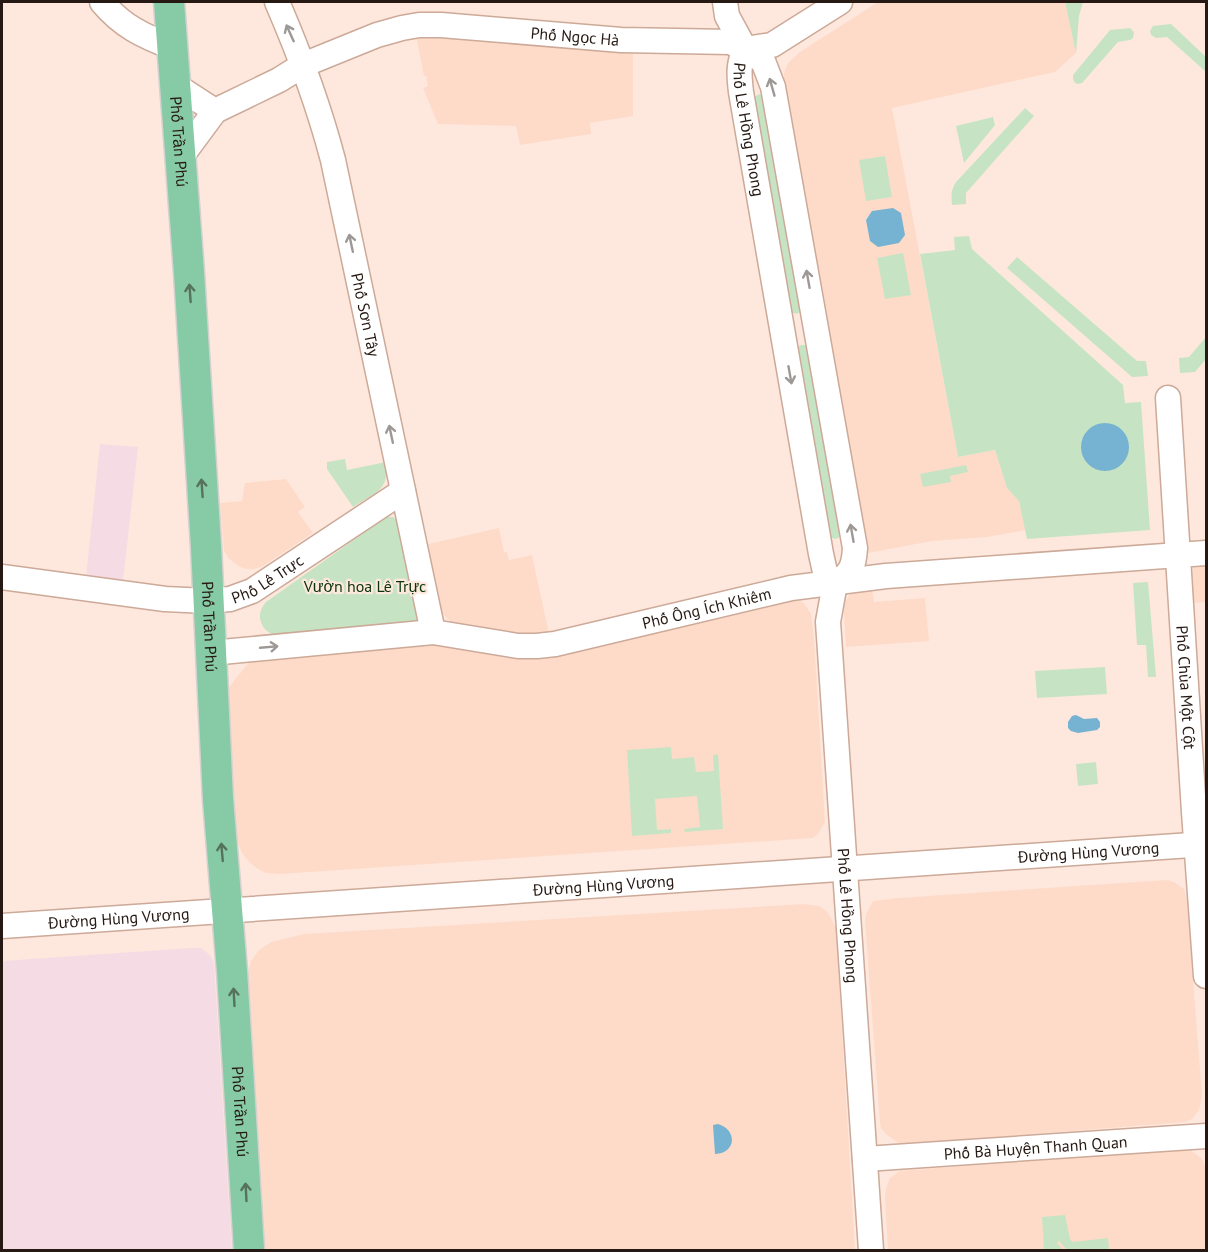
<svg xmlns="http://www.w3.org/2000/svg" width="1208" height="1252" viewBox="0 0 1208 1252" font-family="'PT Sans',sans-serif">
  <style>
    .built { fill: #fedbc9 }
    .medical { fill: #f5dce4 }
    .green { fill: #c6e4c3 }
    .water { fill: #76b2d2 }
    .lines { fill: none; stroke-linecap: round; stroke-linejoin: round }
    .minor-casing { stroke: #cca998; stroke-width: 27 }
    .major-casing { stroke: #d4d1d0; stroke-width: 33 }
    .minor { stroke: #fff; stroke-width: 24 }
    .major { stroke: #86caa6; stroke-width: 30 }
    .oneway { stroke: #9d9895 }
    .oneway2 { stroke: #56725c }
    .labels { text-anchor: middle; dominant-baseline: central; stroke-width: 4.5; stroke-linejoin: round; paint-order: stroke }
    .street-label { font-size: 16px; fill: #261913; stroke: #fee8dd }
    .park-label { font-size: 16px; fill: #093508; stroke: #fee8dd }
  </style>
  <rect width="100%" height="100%" fill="#fee8dd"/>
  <!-- built -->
  <path class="built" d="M878,2H1065L1076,53L1055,72L892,108L958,457L995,450L1007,488L1019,501L1026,530L987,537L932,541L868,553L784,86V73L788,63L800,52Z
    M415,31L633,46V116L590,123L591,134L520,145L516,126L438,124L423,88L428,86L426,76H424Z
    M286,479L305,507L298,512L313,533L263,566L254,569H246L238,566L228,558L224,551L220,503L242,501L245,483Z
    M499,528L504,552H507L509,560L532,555L549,634L536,635L508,633L452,623L439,610L424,545Z
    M1206,566V602L1192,603L1191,570L1195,567Z
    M872,588L874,602L925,598L929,641L846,647L844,613L845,602L852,591Z
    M796,599L804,603L811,614L814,637L825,822L818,834L813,838L280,874L266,873L258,869L250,863L242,853L237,842L235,829L227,698L228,688L251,660L415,641L522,656Z
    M1167,880L1174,882L1184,889L1187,900L1202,1096L1199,1110L1192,1119L1186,1122L905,1144L897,1142L886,1134L881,1128L880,1123L865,921L866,914L873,901L898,898Z
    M804,904L819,906L825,910L829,914L836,928L855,1250H263L256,1153L248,973L251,961L259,950L271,942L304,934Z
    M1179,1150H1189L1196,1154L1202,1159L1205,1166L1206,1184V1250H888L885,1199L886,1188L890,1178L900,1171Z"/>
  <!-- medical -->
  <path class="medical" d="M100,444L138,447L123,581L86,577Z
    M191,948H201L210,955L214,963L232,1250H2V961Z"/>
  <!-- green -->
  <path class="green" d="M1065,2H1083L1079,16L1076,53Z
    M1171,24L1206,57V72L1167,37L1156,38L1151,35L1150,31L1153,26Z
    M1130,28L1134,32L1133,38L1130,40L1118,42L1082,83L1078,84L1075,83L1073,79V75L1110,30Z
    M759,94L763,96L802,308C800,312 798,315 793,313L790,310L753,98Z
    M1025,108L1034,116L966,193V204L952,205C951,195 951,190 956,182Z
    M993,117L995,125L964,163L956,126Z
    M885,156L892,197L866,201L859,160Z
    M969,236L972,249L1123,385L1125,403L1141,402L1150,530L1027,539L1019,501L1007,488L995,450L958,457L920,254L955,250L954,237Z
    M903,253L911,295L885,299L877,258Z
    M1017,257L1137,361H1146L1148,376L1132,377L1007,268Z
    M1206,337V359L1195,372L1180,373L1179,358L1189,357Z
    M801,345H805L809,348L842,533C839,539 835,541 830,536L797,348Z
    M345,459L347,470L386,462C390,491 374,493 353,507L327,469V462Z
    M966,465L968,472L950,476L951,482L923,487L920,474Z
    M386,517H393L398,521L419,619L416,623L276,636C261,631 254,615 266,602Z
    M1148,582L1156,677H1148L1146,645H1137L1133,583Z
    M1105,667L1107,694L1037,698L1035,671Z
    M671,747L672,759L694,757L696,772L714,771L713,755L718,754L723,829L685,832L684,829L700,827L697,796L655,799L657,830L671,829V833L632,836L627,750Z
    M1096,762L1098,784L1078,786L1076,764Z
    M1065,1215L1070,1239L1073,1242L1108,1238L1109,1250H1067L1059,1241L1057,1243L1063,1250H1044L1042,1217Z"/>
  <!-- water -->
  <path class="water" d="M893,208L901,213L905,235L899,243L878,247L870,241L866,220L872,211Z
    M1081 447a24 24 0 1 1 48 0a24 24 0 1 1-48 0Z
    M1076,715L1084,719L1097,718L1100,722V727L1097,730L1078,733L1071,731L1068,728V722L1072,716Z
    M718,1124C738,1130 736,1153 715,1154L713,1125Z"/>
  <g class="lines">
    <defs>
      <g id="minor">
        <path d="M102,2C122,26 143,36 172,47"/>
        <path id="s1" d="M277,2C300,55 318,103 333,160L433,632"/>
        <path d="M725,2L727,16L745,49"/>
        <path id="s2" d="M745,49C738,65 739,75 741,92L821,554L825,572L835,583"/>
        <path d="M745,49L772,45L840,2"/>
        <path d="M175,85L215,111"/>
        <path id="s3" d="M181,157L215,111L279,80L303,65L377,35L402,28L419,25H441L621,40L730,42L745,49L763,61L773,87L855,548C854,566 851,574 835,583"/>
        <path id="s4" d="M1168,398L1194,812L1206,976"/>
        <path id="s5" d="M2,577L165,599L207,601L230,599L252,591L403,491"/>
        <path id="s6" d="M835,583L828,622L871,1250"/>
        <path id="s7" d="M211,653L433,632L518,646H537L555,644L791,588L886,576L1206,553"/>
        <path id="s8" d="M2,926L1206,844"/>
        <path id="s9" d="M865,1159L1206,1136"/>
      </g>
      <g id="major">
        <path id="s10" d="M169,2L189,273L206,546L218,799L232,971L249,1250"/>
      </g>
    </defs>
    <!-- minor casing -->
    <use href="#minor" class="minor-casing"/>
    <!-- major casing -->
    <use href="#major" class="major-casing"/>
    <!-- minor -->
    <use href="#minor" class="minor"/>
    <!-- major -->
    <use href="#major" class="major"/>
  </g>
  <!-- one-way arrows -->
  <defs><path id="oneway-shaft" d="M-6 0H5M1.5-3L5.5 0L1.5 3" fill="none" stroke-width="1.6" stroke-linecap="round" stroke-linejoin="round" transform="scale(1.5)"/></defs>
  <g class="oneway">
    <use href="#oneway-shaft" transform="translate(290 33) rotate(-114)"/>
    <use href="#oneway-shaft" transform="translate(772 87) rotate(-106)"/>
    <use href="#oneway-shaft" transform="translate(351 243) rotate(-102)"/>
    <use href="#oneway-shaft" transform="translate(808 279) rotate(-100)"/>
    <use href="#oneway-shaft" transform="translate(790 375) rotate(80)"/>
    <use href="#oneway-shaft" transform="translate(391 434) rotate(-102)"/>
    <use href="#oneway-shaft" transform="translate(852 533) rotate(-100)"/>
    <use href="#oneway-shaft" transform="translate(269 647) rotate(-5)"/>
  </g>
  <g class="oneway2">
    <use href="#oneway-shaft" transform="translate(190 293) rotate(-94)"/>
    <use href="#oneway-shaft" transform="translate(202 488) rotate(-94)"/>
    <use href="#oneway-shaft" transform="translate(222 852) rotate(-95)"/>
    <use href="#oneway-shaft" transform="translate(234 997) rotate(-93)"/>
    <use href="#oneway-shaft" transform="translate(246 1192) rotate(-93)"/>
  </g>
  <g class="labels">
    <!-- street labels -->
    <g class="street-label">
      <text stroke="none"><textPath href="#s3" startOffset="436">Phố Ngọc Hà</textPath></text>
      <text stroke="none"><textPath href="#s2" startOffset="82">Phố Lê Hồng Phong</textPath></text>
      <text stroke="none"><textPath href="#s10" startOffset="140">Phố Trần Phú</textPath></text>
      <text stroke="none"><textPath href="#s1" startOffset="326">Phố Sơn Tây</textPath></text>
      <text stroke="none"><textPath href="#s5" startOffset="272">Phố Lê Trực</textPath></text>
      <text stroke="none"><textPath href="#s7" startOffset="502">Phố Ông Ích Khiêm</textPath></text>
      <text stroke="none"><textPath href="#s10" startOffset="626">Phố Trần Phú</textPath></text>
      <text stroke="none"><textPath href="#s4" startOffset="290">Phố Chùa Một Cột</textPath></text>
      <text stroke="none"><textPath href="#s8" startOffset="1089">Đường Hùng Vương</textPath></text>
      <text stroke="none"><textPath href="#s8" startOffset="603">Đường Hùng Vương</textPath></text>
      <text stroke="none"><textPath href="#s6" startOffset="334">Phố Lê Hồng Phong</textPath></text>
      <text stroke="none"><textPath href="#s8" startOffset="117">Đường Hùng Vương</textPath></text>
      <text stroke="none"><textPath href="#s10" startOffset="1112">Phố Trần Phú</textPath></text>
      <text stroke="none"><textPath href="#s9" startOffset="171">Phố Bà Huyện Thanh Quan</textPath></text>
    </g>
    <!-- park labels -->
    <g class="park-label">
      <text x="365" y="586">Vườn hoa Lê Trực</text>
    </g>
  </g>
  <!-- border -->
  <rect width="1208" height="1252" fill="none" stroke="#261913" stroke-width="6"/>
</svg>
